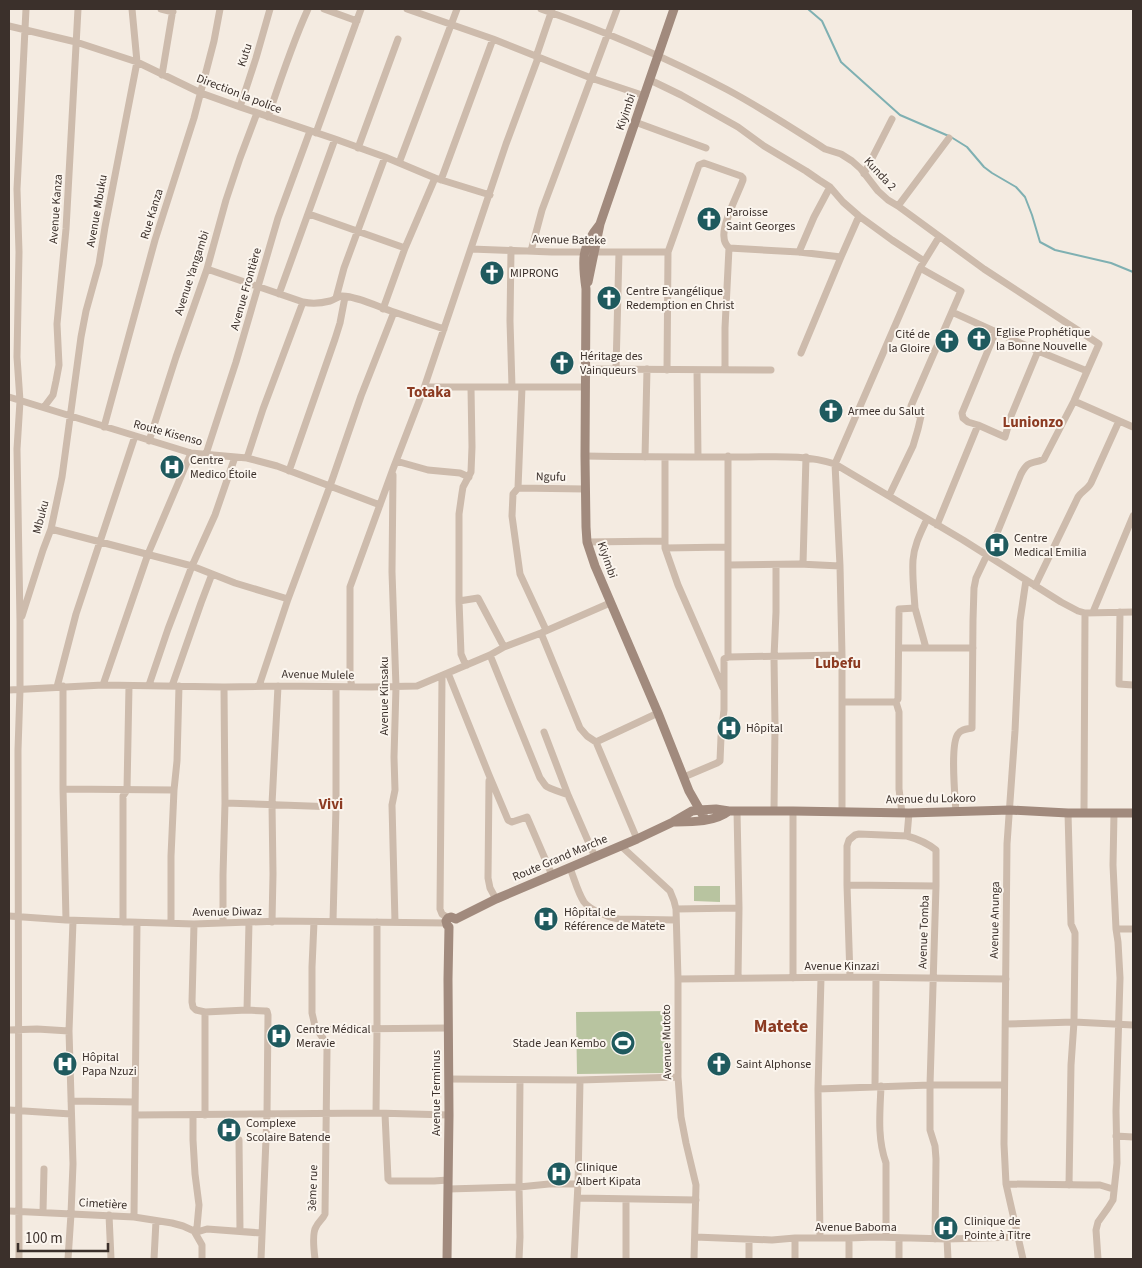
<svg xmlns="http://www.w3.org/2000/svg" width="1142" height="1268" viewBox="0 0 1142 1268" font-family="'Source Sans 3',sans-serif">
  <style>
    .park { fill: #b8c4a0 }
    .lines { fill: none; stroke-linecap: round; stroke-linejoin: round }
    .stream { stroke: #7fb0b2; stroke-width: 2 }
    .street { stroke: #cdbbac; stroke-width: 7 }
    .secondary { stroke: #a18a7d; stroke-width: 9 }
    .labels { text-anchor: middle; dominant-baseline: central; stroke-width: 4; stroke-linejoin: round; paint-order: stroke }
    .street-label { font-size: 12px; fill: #3b302b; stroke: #fbf5ee }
    .poi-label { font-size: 12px; fill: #3b302b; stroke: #fbf5ee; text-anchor: start }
    .quarter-label { font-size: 15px; font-weight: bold; fill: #8c3b22; stroke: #fbf5ee }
    .district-label { font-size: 18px; font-weight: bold; fill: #8c3b22; stroke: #fbf5ee }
  </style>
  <rect width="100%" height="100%" fill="#f4ebe1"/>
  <!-- park -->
  <path class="park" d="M694,886H720V902L694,901Z
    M670,1011L669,1073L577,1074L576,1012Z"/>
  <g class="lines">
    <!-- stream -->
    <path class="stream" d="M808,9L822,21L841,62L900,115L951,137L967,147L984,167L992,173L1016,187L1025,197L1032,215L1040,242L1055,250L1111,263L1133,272"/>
    <!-- street -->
    <path class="street" d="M161,9L173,12
      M324,9L357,21
      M407,9L493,39L591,78L645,96
      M541,9C604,31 667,58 726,89C760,107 792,128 825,149L841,154L852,161L861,169L878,191L888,200L898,206L984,269L1099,344L1074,401L1044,459C1031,465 1029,459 1021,474L995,538L976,578L974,588L973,620L972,728C967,729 961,729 958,734C950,744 955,797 956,812
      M9,26L76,42L137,62L201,93L240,107L335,139L385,157L435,178L490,195
      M536,57L552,10
      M162,75L173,9
      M650,80L681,95L738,127L764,146L806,171L819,180L830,187L843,202L859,216L892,240L924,261
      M240,107L256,58L270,9
      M268,117C280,81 292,44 308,9
      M635,122L706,148
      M316,133L361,9
      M358,148L398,39
      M399,163L457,9
      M864,174L892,119
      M441,180L493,39
      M898,206L949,138
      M309,214L405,248
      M729,248L799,252L841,257
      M471,249L552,252H668
      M511,250L510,321L512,387
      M531,251L542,210L617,9
      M799,252L814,217L830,187
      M207,269L303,302C312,304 322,303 330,301C334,300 337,297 341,296C354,295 381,308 394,312L361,396L330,486L288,599L259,686
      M279,294L335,139
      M336,298L344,268L385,157
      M383,309L405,248L435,178
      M394,312L444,329
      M952,312L1038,351L1087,371
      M801,353L841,257L859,216
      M586,369L771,370
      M616,369L619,252
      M667,370L668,252L699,165L704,163L741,176L743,178V180C738,194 722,224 724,237C724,242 726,245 729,248L725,328V369
      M697,370L698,457
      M425,387H586
      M522,387L518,488L513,494L512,516L520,574L546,630
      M9,397L191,453L247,458L277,466L380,505
      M1074,401L1133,427
      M44,407L53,395L56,381L59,365L57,324L66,229L78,9
      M978,425L968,422L963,418L962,413L996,331
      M104,427L155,240L194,118L214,41L220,9
      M149,441L176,357L207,269L226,200L240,158L257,113
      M206,454L236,362L278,218L310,131
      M585,456C637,457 689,457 741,457C773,457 805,454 835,464L963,540L1061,602L1078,611L1085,613L1133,612
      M645,457L647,369
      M665,457V548L678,585L723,688
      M247,458L263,409L303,302
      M396,461L428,470L460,473L469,477
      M289,471L335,339L340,323L345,297
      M393,475L392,572L396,687L394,757L395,790L392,805L395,922
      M518,488L585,489
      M889,496L913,446L918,429L921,416L911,411V406L961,291L920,268
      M937,525L978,425L1005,437L1011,416L1038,351
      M51,529L192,566L235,583L288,599
      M587,542L664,541
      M665,548L728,547
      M803,564L806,457
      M729,565L799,564L840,566
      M1035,586L1078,497C1082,491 1088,489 1091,483L1119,421
      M459,601L478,598L504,647
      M915,608L926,648
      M1093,612L1133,516
      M1120,612L1119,682V684L1133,685
      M22,616L43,550L51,529L62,477L81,337L86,311L99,264L105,227L137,62L132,9
      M541,633L580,728L587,736L596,742L637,839
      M899,648H973
      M490,655L540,778C541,779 545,785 546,786C548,788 563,793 568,795L595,857
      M728,657L842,655
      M467,665L464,661L461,654L459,601V514L462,493L463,487L471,472L472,447L471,388
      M448,673L489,775L508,820L512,822L527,817L552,875
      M442,676L440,909L442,914L448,918
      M103,685L148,554L191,453
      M149,685L168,629L192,566L215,515L235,457
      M63,686V789L66,920
      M172,686L201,603L212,574
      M57,687L76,614L135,436
      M352,687L350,677V587L393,469L423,391L506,144L538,58
      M9,690L103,685L224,687L278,686L371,687L417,686L490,655L504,647L541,633L610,603
      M842,702H896
      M544,732L568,795
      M596,742L658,713
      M684,777L717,763L720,761L721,737L724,710V659L728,657V456
      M489,781L488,878L490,888L496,899
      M63,789L174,790
      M225,803L336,807
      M737,811L739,908L738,978
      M774,811L775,725L774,657L776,612V565
      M793,811V978
      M842,812V655L840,566L835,464L920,268L939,237
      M902,813L899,789V712L896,702L898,699L899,609L915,608C914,592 912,576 913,560C914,545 921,532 927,519
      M909,813L907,836C918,839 927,843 936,850V886L930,1085V1130L935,1146L936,1159L935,1239
      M1068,813L1071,924L1075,933V943L1074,1022L1071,1065L1069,1185
      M1084,813L1085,613
      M621,846L670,891L674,901L676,909L678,979V1077L681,1117L686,1143L696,1185L694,1259
      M570,868C574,878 578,893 584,902C590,910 610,918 619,919L676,920
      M847,885L936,886
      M676,909L739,908
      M9,916L66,920L194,924L280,921L446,923
      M333,921L336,807V687
      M123,922V796L127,790L129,686
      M249,922L247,1010L265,1011H267L268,1015L267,1115L261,1259
      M272,922L273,874L272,804L278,686
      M314,922L312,967V1013L315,1026L326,1043L327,1050L325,1214C323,1219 318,1222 316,1227C312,1233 314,1251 315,1259
      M171,923V856L174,790L177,761L179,686
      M223,923V875L225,803L224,687
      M194,924L192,1002L193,1007L196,1010L205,1012V1115
      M1116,929H1133
      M850,977L847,885V846L849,840L855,835L859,834L907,836
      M678,979L850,977L1006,979
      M205,1012L247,1010
      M1006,1024L1074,1022L1133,1025
      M9,1030L37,1029L69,1031
      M318,1030L344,1029L448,1028
      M449,1079L580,1080L678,1077
      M875,1086L876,978
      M881,1086C880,1112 877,1138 886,1163V1237
      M818,1089L930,1085H1004
      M71,1101L135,1102
      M9,1110L71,1114
      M376,1113L377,1029V922
      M385,1114L388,1179L390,1181H434L448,1180
      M135,1115L376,1113L449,1115
      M193,1115V1140L195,1174L199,1205L197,1227L194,1231
      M1116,1136L1133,1137
      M239,1140L240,1231
      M1006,1184L1090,1185H1100L1113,1189
      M448,1189L519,1187L549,1184H578
      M578,1198L696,1200
      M626,1199V1259
      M9,1211L134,1217L172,1223L183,1226L194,1231
      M43,1212L44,1169
      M109,1215L111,1259
      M134,1217L137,923
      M194,1231L197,1232L207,1229L261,1233
      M194,1231L202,1245V1259
      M695,1237L772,1240L795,1238H849L875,1237L947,1239L1018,1237
      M795,1238V1259
      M820,1238L818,1089L821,978
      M849,1238V1259
      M947,1239L948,1259
      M749,1240V1259
      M19,1259L18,750L20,690V621L17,449L20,401L17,357L19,252L17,189L26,9
      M68,1259L71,1214L73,1164L69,1031L73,921
      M154,1259L156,1221
      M519,1259L520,1237L519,1187L520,1080
      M574,1259L578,1184L580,1080
      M899,1259V1238
      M1023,1259L1006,1184L1004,1144L1007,844L1015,731L1020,621L1026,580
      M1098,1259L1096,1230L1098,1222L1108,1208L1113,1200L1117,1163L1116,1111L1120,978L1118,942L1116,929L1113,865L1114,813"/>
    <!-- secondary -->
    <path class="secondary" d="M600,224C581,247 582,260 586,289L585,456L586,527L587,542L595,566L658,713L689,791L705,819
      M588,282L600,224L674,9
      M676,822C693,822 715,822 729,811
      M456,919L496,899L637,839L673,822L692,811L699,810L716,809L729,811H793L909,813L1010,810L1068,813H1133
      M447,1259L449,1115L448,979L449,927L447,925L446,921L448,918L451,917L456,919"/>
  </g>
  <!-- icons -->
  <defs>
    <symbol id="church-disc" viewBox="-11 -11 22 22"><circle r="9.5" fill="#1f5a5e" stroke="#fbf5ee"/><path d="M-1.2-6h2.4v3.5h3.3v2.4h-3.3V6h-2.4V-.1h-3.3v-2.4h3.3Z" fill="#fff"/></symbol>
    <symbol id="hospital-disc" viewBox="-11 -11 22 22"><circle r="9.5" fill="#1f5a5e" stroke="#fbf5ee"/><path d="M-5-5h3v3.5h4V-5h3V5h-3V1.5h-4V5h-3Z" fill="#fff"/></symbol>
    <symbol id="stadium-disc" viewBox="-11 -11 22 22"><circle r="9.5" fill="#1f5a5e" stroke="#fbf5ee"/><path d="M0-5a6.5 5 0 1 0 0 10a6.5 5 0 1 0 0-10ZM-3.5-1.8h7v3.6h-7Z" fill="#fff"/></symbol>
  </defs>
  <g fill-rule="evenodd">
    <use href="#church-disc" x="695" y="205" width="28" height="28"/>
    <use href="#church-disc" x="478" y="259" width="28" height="28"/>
    <use href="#church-disc" x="595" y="284" width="28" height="28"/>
    <use href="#church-disc" x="965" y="325" width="28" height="28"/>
    <use href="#church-disc" x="933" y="327" width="28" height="28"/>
    <use href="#church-disc" x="548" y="349" width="28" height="28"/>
    <use href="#church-disc" x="817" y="397" width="28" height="28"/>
    <use href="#hospital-disc" x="158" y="453" width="28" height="28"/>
    <use href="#hospital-disc" x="983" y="531" width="28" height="28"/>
    <use href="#hospital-disc" x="715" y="714" width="28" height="28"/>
    <use href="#hospital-disc" x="532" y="905" width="28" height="28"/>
    <use href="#hospital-disc" x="265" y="1022" width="28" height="28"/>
    <use href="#stadium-disc" x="609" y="1029" width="28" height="28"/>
    <use href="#hospital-disc" x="51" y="1050" width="28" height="28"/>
    <use href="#church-disc" x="705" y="1050" width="28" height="28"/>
    <use href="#hospital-disc" x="215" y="1116" width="28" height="28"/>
    <use href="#hospital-disc" x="545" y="1160" width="28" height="28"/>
    <use href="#hospital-disc" x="932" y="1214" width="28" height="28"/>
  </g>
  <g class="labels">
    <!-- street labels -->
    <g class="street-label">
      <text transform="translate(245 55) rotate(-72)">Kutu</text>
      <text transform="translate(239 94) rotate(21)">Direction la police</text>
      <text transform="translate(626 112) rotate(-71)">Kiyimbi</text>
      <text transform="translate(880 174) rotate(47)">Kunda 2</text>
      <text transform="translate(56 209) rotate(-86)">Avenue Kanza</text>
      <text transform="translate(97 211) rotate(-80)">Avenue Mbuku</text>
      <text transform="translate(152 214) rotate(-73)">Rue Kanza</text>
      <text transform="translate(569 240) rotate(1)">Avenue Bateke</text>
      <text transform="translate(192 273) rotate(-72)">Avenue Yangambi</text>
      <text transform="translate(246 289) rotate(-74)">Avenue Frontière</text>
      <text transform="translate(168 433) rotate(15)">Route Kisenso</text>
      <text transform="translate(551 477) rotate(1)">Ngufu</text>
      <text transform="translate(41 517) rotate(-75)">Mbuku</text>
      <text transform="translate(607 560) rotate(71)">Kiyimbi</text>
      <text transform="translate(318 675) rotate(1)">Avenue Mulele</text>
      <text transform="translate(384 696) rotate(-90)">Avenue Kinsaku</text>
      <text transform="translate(931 799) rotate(-1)">Avenue du Lokoro</text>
      <text transform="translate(560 858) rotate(-23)">Route Grand Marche</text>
      <text transform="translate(227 912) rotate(-1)">Avenue Diwaz</text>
      <text transform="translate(995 920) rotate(-89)">Avenue Anunga</text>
      <text transform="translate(924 932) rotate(-88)">Avenue Tomba</text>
      <text x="842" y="966">Avenue Kinzazi</text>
      <text transform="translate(667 1042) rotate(-91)">Avenue Mutoto</text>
      <text transform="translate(436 1093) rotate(-90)">Avenue Terminus</text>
      <text transform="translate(313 1188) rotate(-88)">3ème rue</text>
      <text transform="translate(103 1204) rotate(3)">Cimetière</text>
      <text x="856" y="1227">Avenue Baboma</text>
    </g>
    <!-- poi labels -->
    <g class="poi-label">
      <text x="726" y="212">Paroisse<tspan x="726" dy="14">Saint Georges</tspan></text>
      <text x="510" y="273">MIPRONG</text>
      <text x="626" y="291">Centre Evangélique<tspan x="626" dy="14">Redemption en Christ</tspan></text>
      <text x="996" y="332">Eglise Prophétique<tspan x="996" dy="14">la Bonne Nouvelle</tspan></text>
      <text x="930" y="334" text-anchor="end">Cité de<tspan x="930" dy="14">la Gloire</tspan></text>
      <text x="580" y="356">Héritage des<tspan x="580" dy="14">Vainqueurs</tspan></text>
      <text x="848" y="411">Armee du Salut</text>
      <text x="190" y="460">Centre<tspan x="190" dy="14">Medico Étoile</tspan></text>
      <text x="1014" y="538">Centre<tspan x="1014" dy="14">Medical Emilia</tspan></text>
      <text x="746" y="728">Hôpital</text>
      <text x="564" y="912">Hôpital de<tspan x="564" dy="14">Référence de Matete</tspan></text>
      <text x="296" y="1029">Centre Médical<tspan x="296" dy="14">Meravie</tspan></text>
      <text x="606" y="1043" text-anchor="end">Stade Jean Kembo</text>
      <text x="82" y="1057">Hôpital<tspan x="82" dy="14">Papa Nzuzi</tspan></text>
      <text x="736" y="1064">Saint Alphonse</text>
      <text x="246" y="1123">Complexe<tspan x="246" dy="14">Scolaire Batende</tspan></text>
      <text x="576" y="1167">Clinique<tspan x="576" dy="14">Albert Kipata</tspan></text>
      <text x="964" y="1221">Clinique de<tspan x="964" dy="14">Pointe à Titre</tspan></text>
    </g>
    <!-- quarter labels -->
    <g class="quarter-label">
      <text x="429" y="392">Totaka</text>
      <text x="1033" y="422">Lunionzo</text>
      <text x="838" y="663">Lubefu</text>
      <text x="331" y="804">Vivi</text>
    </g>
    <!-- district labels -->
    <g class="district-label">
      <text x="781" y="1026">Matete</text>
    </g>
  </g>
  <!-- border -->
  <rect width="1142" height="1268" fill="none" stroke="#3b302b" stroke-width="20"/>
  <!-- scale -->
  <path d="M18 1243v8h90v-8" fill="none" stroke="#3b302b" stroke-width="2.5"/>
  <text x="25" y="1243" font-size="15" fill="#3b302b" stroke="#fbf5ee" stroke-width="4" paint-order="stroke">100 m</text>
</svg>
